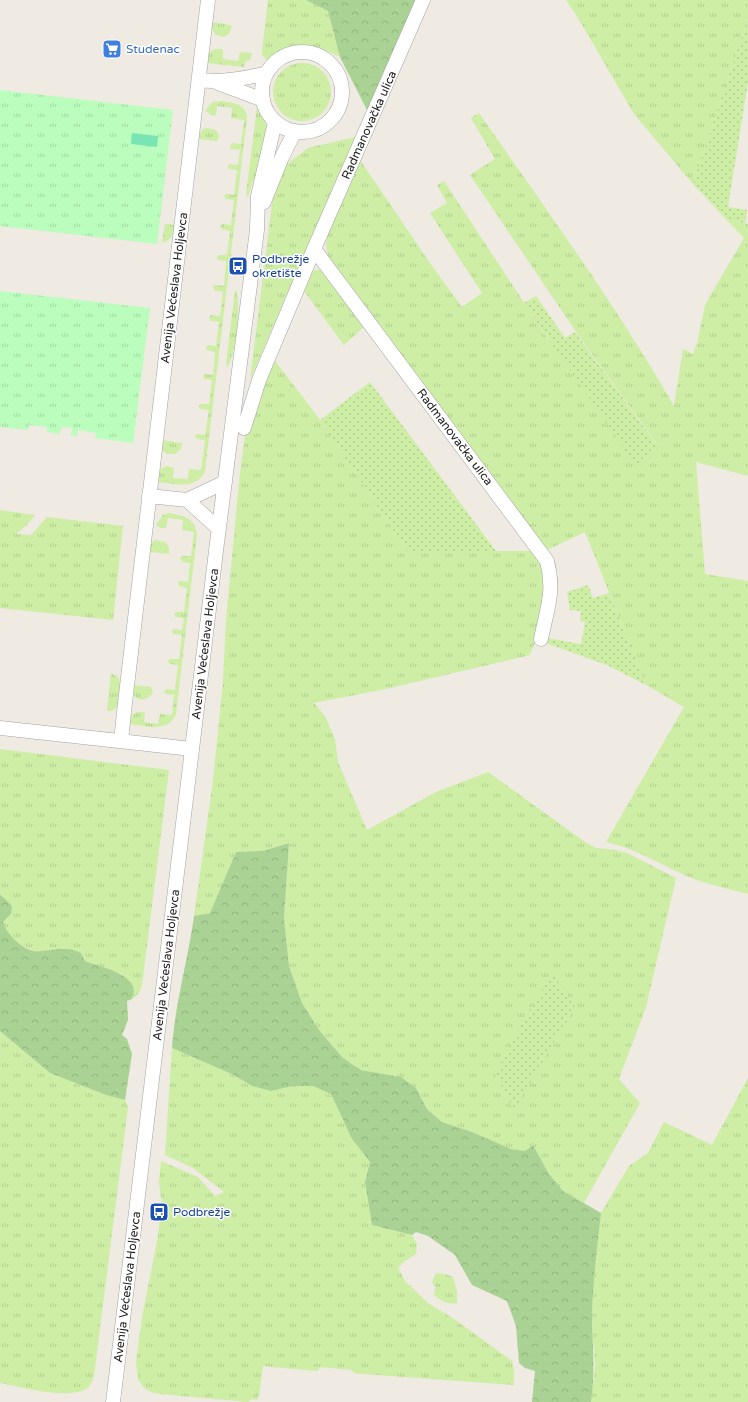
<svg xmlns="http://www.w3.org/2000/svg" width="748" height="1402" viewBox="0 0 748 1402" font-family="'Varela Round',sans-serif">
  <style>
    .grass { fill: url(#grass-tufts); fill-rule: evenodd }
    .forest { fill: url(#forest-crowns) }
    .park { fill: url(#park-tufts) }
    .garden { fill: url(#garden-dots) }
    .pitch { fill: #7ae5b4 }
    .lines { fill: none; stroke-linecap: round; stroke-linejoin: round }
    .street-casing { stroke: #a4a4a4; stroke-width: 15 }
    .street { stroke: #fff; stroke-width: 14 }
    .labels { text-anchor: middle; dominant-baseline: central; stroke-width: 3; stroke-linejoin: round; paint-order: stroke }
    .shop-label { font-size: 12px; fill: #366cbe; stroke: #fff; text-anchor: start }
    .street-label { font-size: 12px; fill: #1d1d1d; stroke: #fff }
    .transit-label { font-size: 12px; fill: #164399; stroke: #fff; text-anchor: start }
  </style>
  <defs>
    <pattern id="grass-tufts" width="24" height="20" patternUnits="userSpaceOnUse"><rect width="24" height="20" fill="#cdeea4"/><path d="M3 7l-1-3M5 7V3M7 7l1-3M15 17l-1-3M17 17v-4M19 17l1-3" fill="none" stroke="#b0cc8d"/></pattern>
    <pattern id="forest-crowns" width="20" height="18" patternUnits="userSpaceOnUse"><rect width="20" height="18" fill="#aad294"/><path d="M2 6a3 3 0 1 1 6 0M12 15a3 3 0 1 1 6 0" fill="none" stroke="#92b47f"/></pattern>
    <pattern id="park-tufts" width="24" height="20" patternUnits="userSpaceOnUse"><rect width="24" height="20" fill="#bbfdbc"/><path d="M3 7l-1-3M5 7V3M7 7l1-3M15 17l-1-3M17 17v-4M19 17l1-3" fill="none" stroke="#a0d8a1"/></pattern>
    <pattern id="garden-dots" width="8" height="8" patternUnits="userSpaceOnUse"><rect width="8" height="8" fill="#cdeea4"/><path d="M2 2h.1M6 6h.1" fill="none" stroke="#b0cc8d" stroke-width="1.8" stroke-linecap="round"/></pattern>
  </defs>
  <rect width="100%" height="100%" fill="#efeae2"/>
  <!-- grass -->
  <path class="grass" d="M268,0H306L328,11L340,57C311,42 294,41 268,62L262,55V50Z
    M566,0H748V19L693,184L634,114L578,18Z
    M212,22L230,25L232,26L229,34L223,37L216,35L211,28Z
    M215,49H223V59L238,61L240,52L252,53L250,60L245,62L244,67L207,63L208,54Z
    M273 92a29 29 0 1 1 58 0a29 29 0 1 1-58 0Z
    M221,101C233,103 246,103 247,118L205,471C197,490 174,484 158,482L160,469L167,466L174,468L173,478L188,479L189,469L201,470L205,440L197,439L195,436L197,434L205,435L209,410L200,409L199,406L201,404H209L212,380L204,379L203,376L204,374L213,375L215,352L207,350L206,348L208,345L216,346L219,322L211,321L209,318L211,315L220,316L223,292L214,290L213,287L215,285L224,286L226,261L218,260L217,257L219,255H227L230,231L222,229L220,227L222,224L231,225L234,200L226,199L224,196L226,194L234,195L237,170L229,169L227,166L230,164L238,165L240,150L231,149L230,146L232,143L241,144L244,120L231,118L232,108L217,106L216,115L214,116L205,111L212,102Z
    M257,107L263,115L267,129L260,164L251,186L248,197L246,194Z
    M479,113C546,209 615,304 674,406L683,349L693,354L697,343L705,305L744,238L726,219L748,224V476L696,462L705,574L748,581V894C730,889 711,885 694,879C664,867 638,849 606,842L684,707L646,685L585,532L547,550L328,256L326,245L328,233L360,160L432,266L462,307L482,293L430,213L447,203L437,185L444,181L548,339L659,447L581,339L470,175L495,159L471,118Z
    M207,128L216,130L219,136L217,141L198,139C199,133 201,129 207,128Z
    M355,137L250,380L276,172L308,148Z
    M165,224L175,225C174,235 171,240 162,243Z
    M315,270H321L325,272L365,326L344,345L304,291L312,273Z
    M235,290L237,292C240,312 237,350 227,368L226,365Z
    M272,357L318,417L407,551H534L541,560L546,581L536,640L530,655L386,689L314,703L325,716L335,739L338,762L367,830L436,792L488,772L585,842L596,848L616,850L627,853L676,878L646,1007L619,1079L640,1103L584,1203L563,1191L549,1174L533,1145L525,1151L511,1149L472,1132L442,1122L427,1109L416,1088L401,1077L361,1070L343,1058L319,1030L302,1003L289,966L284,918L289,843L263,851L236,852L210,913L194,916L212,788L217,741L223,681L226,620L240,473L246,428ZM552,974L514,1110L496,1076L506,1051Z
    M162,440L181,443H182L181,449L175,454H167L162,450Z
    M0,510L35,515L27,525L16,534L31,535L47,517L123,526L113,620L0,608Z
    M169,513C185,516 195,518 197,535L176,714C169,733 145,726 130,724L129,723L131,716L137,712H145L144,722L158,724L160,714L172,715L174,695L166,694L164,691L167,689L175,690L178,665L170,664L168,661L170,659H179L182,635L173,634L172,631L174,629L182,630L184,618L175,617L174,614L176,612H184L187,588L179,586L178,584L179,581L188,582L190,563L182,562L180,558L182,556H191L194,532L182,530L183,520L168,518L166,528H161L156,525L163,515Z
    M155,540L165,542L169,547V554L149,552L150,545Z
    M111,673C114,675 117,676 119,679C121,683 119,705 116,708C113,711 110,711 107,711Z
    M133,685L151,687L153,692C150,698 145,700 138,699L133,694Z
    M0,749L169,770L142,985L139,993L132,999L134,988L122,974L85,961L81,953C50,952 15,958 3,922L11,914L3,896L0,894Z
    M0,1031L50,1073L106,1095L125,1100L128,1107L94,1376C92,1381 91,1386 86,1389C67,1400 21,1387 0,1383Z
    M172,1048L234,1075L252,1086L271,1091L292,1086H313L331,1094L352,1139L370,1162L365,1182L372,1225L412,1235L417,1244L416,1254L405,1261L398,1268L405,1281L428,1303L454,1319L512,1361L514,1370V1385L363,1374H356L351,1370L320,1367L318,1370L315,1371L263,1366L259,1396L257,1400L252,1399L248,1402L160,1394L151,1392L144,1388L141,1384L138,1379L136,1362L142,1317L157,1242L162,1205L159,1183L161,1161L198,1177L215,1196L224,1192L193,1168L165,1155Z
    M748,1078V1402H591L595,1366L592,1323L593,1280L601,1213L629,1166L648,1153L664,1122L712,1145Z
    M436,1273L445,1274L453,1277L457,1291V1303C448,1305 441,1301 434,1295L435,1286L432,1282Z"/>
  <!-- forest -->
  <path class="forest" d="M306,0H421L367,110L340,57L328,11Z
    M289,843L284,918L289,966L302,1003L319,1030L343,1058L361,1070L401,1077L416,1088L427,1109L442,1122L472,1132L511,1149L525,1151L533,1145L549,1174L563,1191L601,1213C597,1249 592,1286 592,1323C593,1350 595,1374 591,1402H532L535,1371L525,1368L519,1363L516,1326L507,1301L472,1285L455,1255L428,1236L416,1232L412,1235L372,1225L365,1182L370,1162L352,1139L331,1094L313,1086H292L271,1091L252,1086L234,1075L172,1048C175,1003 188,960 194,916L210,913L236,852L263,851Z
    M0,894L12,906L11,914L3,922C6,930 9,934 15,940C34,959 44,948 66,949C71,949 76,951 81,953L85,961C98,966 128,972 133,987C135,990 133,995 132,999L127,1001L128,1020L122,1035L127,1039L132,1054L125,1100L106,1095L50,1073L0,1031Z"/>
  <!-- park -->
  <path class="park" d="M0,90L173,110L157,244L0,226Z
    M0,291L150,308L133,443L95,438L96,433L78,430L77,436L70,435L73,428L62,427L59,434L47,432V427L29,425L28,430L0,427Z"/>
  <!-- garden -->
  <path class="garden" d="M748,19V82L728,207L747,210L745,223L726,219L693,184Z
    M536,296L565,338L575,332L659,448L638,469L524,303Z
    M370,382L496,551H407L320,420Z
    M588,585L593,598L609,593L646,685L609,666L546,643L547,638L581,644L585,622L580,621L581,611L570,610L567,592Z
    M552,973L575,1007L514,1110L496,1076L506,1051Z"/>
  <!-- pitch -->
  <path class="pitch" d="M132,133L158,136L157,147L131,144Z"/>
  <g class="lines">
    <defs>
      <path id="street" d="M262 92a40 40 0 1 1 80 0a40 40 0 1 1-80 0Z
        M199,80C222,83 244,79 267,73
        M218,83L263,100
        M264,202L282,157L295,131
        M314,249L547,561C555,591 547,609 541,639
        M244,428L259,380L314,249L423,0
        M149,496L187,500L225,482
        M187,500L219,529
        M0,728L192,749
        M121,741L125,703L208,0
        M113,1402L216,551L257,230L258,196L275,122"/>
    </defs>
    <!-- street casing -->
    <use href="#street" class="street-casing"/>
    <!-- street -->
    <use href="#street" class="street"/>
  </g>
  <!-- icons -->
  <defs>
    <symbol id="supermarket-square" viewBox="-11 -11 22 22"><rect x="-9" y="-9" width="18" height="18" rx="4" fill="#3f7fe0" stroke="#fff"/><path d="M-6-5.5h2.5l.6 2H6L4.5 2H-2.5L-4.4-4H-6ZM-1.5 3.2a1.3 1.3 0 1 0 .1 0ZM3 3.2a1.3 1.3 0 1 0 .1 0Z" fill="#fff"/></symbol>
    <symbol id="bus-square" viewBox="-11 -11 22 22"><rect x="-9" y="-9" width="18" height="18" rx="4" fill="#1a4fb4" stroke="#fff"/><path d="M-5-6H5V4H4V6H2V4H-2V6H-4V4H-5ZM-3.5-4V0h7V-4ZM-3.5 1.2v1.5H-2V1.2ZM2 1.2v1.5H3.5V1.2Z" fill="#fff"/></symbol>
  </defs>
  <g fill-rule="evenodd">
    <use href="#supermarket-square" x="101" y="38" width="22" height="22"/>
    <use href="#bus-square" x="227" y="255" width="22" height="22"/>
    <use href="#bus-square" x="148" y="1201" width="22" height="22"/>
  </g>
  <g class="labels">
    <!-- shop labels -->
    <g class="shop-label">
      <text x="126" y="49">Studenac</text>
    </g>
    <!-- street labels -->
    <g class="street-label">
      <text transform="translate(369 125) rotate(-66)">Radmanovačka ulica</text>
      <text transform="translate(174 288) rotate(-83)">Avenija Većeslava Holjevca</text>
      <text transform="translate(455 437) rotate(53)">Radmanovačka ulica</text>
      <text transform="translate(205 644) rotate(-83)">Avenija Većeslava Holjevca</text>
      <text transform="translate(166 965) rotate(-83)">Avenija Većeslava Holjevca</text>
      <text transform="translate(127 1287) rotate(-83)">Avenija Većeslava Holjevca</text>
    </g>
    <!-- transit labels -->
    <g class="transit-label">
      <text x="252" y="259">Podbrežje<tspan x="252" dy="14">okretište</tspan></text>
      <text x="173" y="1212">Podbrežje</text>
    </g>
  </g>
</svg>
